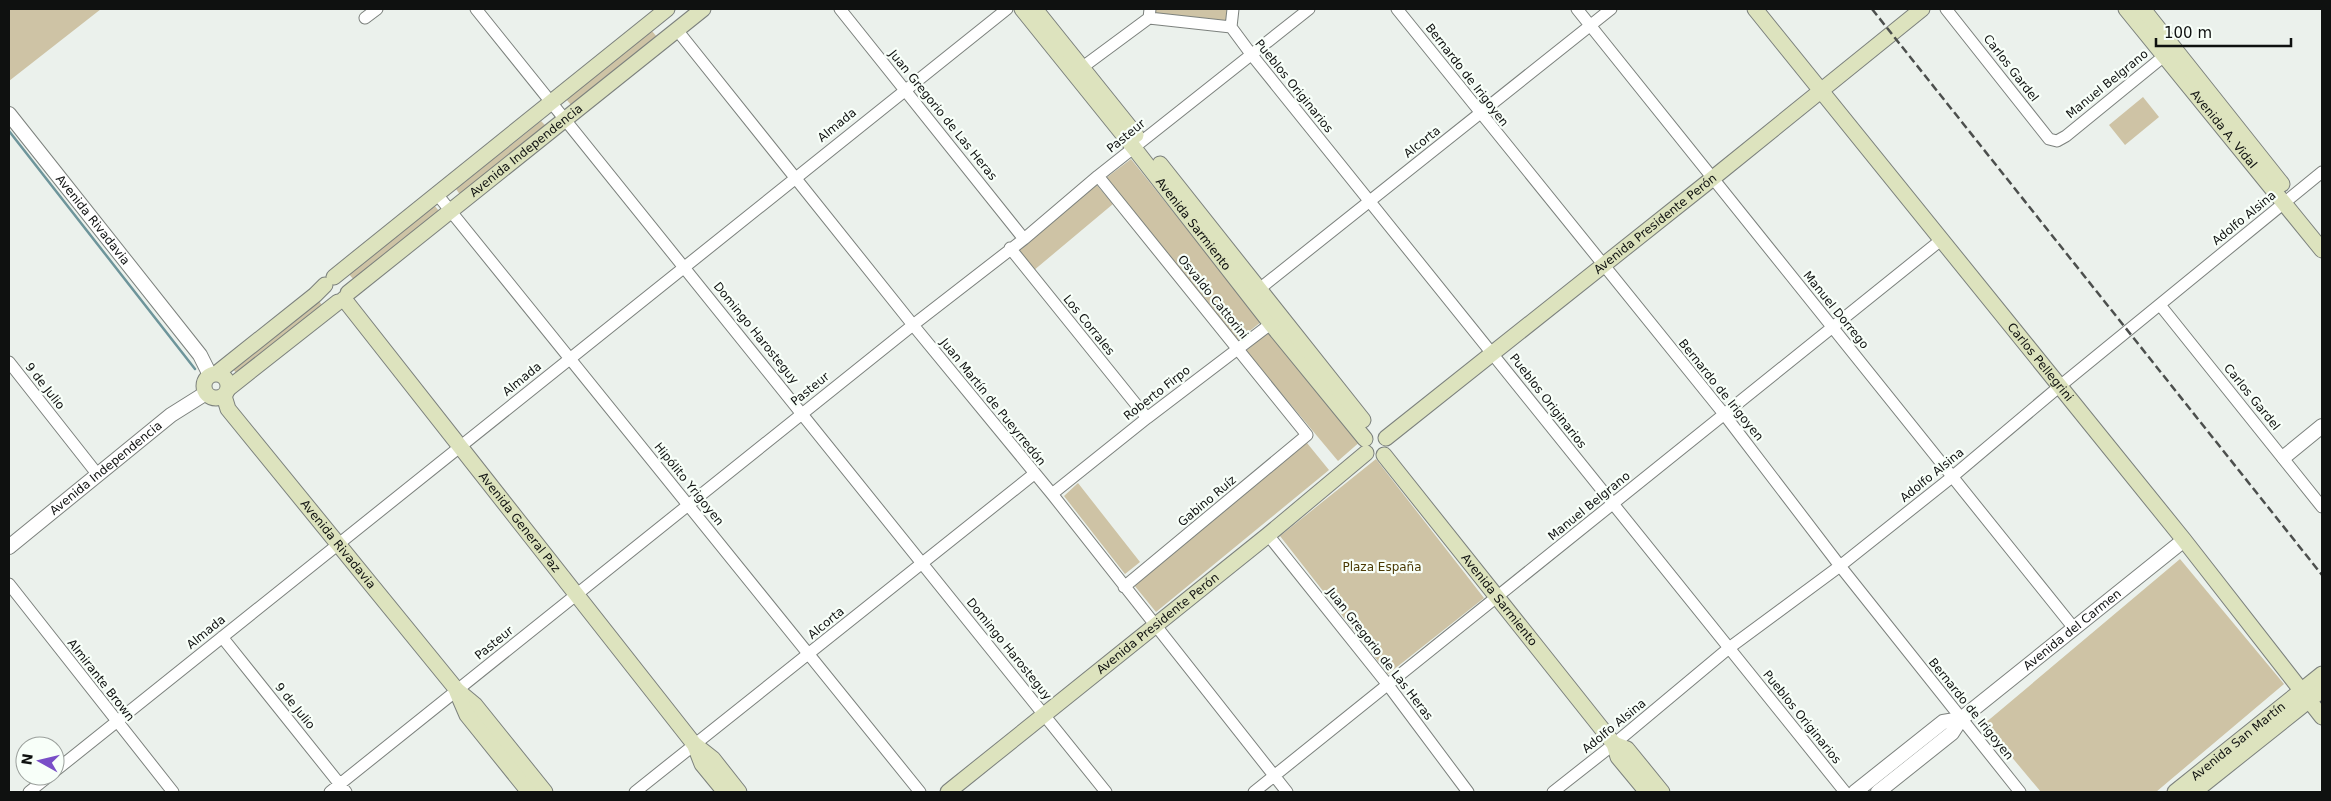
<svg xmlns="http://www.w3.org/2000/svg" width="2331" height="801" viewBox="0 0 2331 801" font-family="'DejaVu Sans',sans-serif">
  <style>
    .green { fill: #cec3a5 }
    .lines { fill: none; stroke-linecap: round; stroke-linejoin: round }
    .stream { stroke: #6e959b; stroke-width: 2.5 }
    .minor-casing { stroke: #7c817d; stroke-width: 13 }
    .tertiary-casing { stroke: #7c817d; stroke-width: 16 }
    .secondary-casing { stroke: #7c817d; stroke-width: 17 }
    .minor { stroke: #fff; stroke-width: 11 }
    .tertiary { stroke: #fff; stroke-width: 14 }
    .secondary { stroke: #dde3be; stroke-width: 15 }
    .rail { stroke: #4c4f4d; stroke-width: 2.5; stroke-dasharray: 8 4; stroke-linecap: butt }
    .labels { text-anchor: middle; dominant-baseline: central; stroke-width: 4.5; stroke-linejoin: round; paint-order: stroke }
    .street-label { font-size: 12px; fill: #0f1110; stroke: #f8fff9 }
    .park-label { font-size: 12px; fill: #4a3903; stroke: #f8fff9 }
  </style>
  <rect width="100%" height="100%" fill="#ebf1ec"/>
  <!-- green -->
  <path class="green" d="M9,9H101L9,81Z
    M1152,9H1229L1227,19L1224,21L1155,13Z
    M652,31L657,37L571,105L566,99Z
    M2143,97L2159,117L2125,145L2109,125Z
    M541,121L547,127L461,196L456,189Z
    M1131,159L1261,322L1237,341L1106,178Z
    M1095,183L1113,204L1033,271L1016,249Z
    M434,205L439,211L354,280L348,273Z
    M317,299L323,306L237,374L232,368Z
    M1270,330L1362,440L1338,461L1246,351Z
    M1307,443L1329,470L1156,612L1134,585Z
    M1376,459L1484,598L1388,674L1280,536Z
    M1078,483L1140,562L1125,574L1064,496Z
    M2180,559L2284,684L2156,792H2041L1984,724Z"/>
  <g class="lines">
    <!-- stream -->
    <path class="stream" d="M9,131L195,369"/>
    <defs>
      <path id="minor" d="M476,9L1106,792
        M840,9L1024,239
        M1150,9L1149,18L1231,27
        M1233,9L1231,27L1251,54L1845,792
        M1397,9L1724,414L1840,566L2020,792
        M1577,9L2073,627
        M1946,9L2049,139L2057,141L2066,136L2169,52
        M365,18L377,9
        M677,30L913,325L1052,494L1287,792
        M1076,72L1149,18
        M1098,176L1307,435L1124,587
        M436,193L920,792
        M1010,248L1147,418
        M1253,294L1611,9
        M2160,305L2322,507
        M9,362L98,475
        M1052,494L1147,418L1277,319
        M1268,535L1388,685L1468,792
        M9,584L173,792
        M222,637L346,792
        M55,771L1007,9
        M29,792L49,776
        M330,792L913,325L1024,239L1098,176L1309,9
        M635,792L1034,474
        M1254,792L1941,240
        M1553,792L1614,744L1729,648L1840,566L1952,477L2060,386L2322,172"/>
      <g id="tertiary">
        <path id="s1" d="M9,114L200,355L210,375"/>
        <path d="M2284,457L2322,426"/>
        <path id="s2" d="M9,547L171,415L206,393"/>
        <path d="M1855,792L1943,722L1961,719"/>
        <path id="s3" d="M1878,792L1952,733L1961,719L2184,540"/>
      </g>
      <g id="secondary">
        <path id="s4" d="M1022,9L1134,148L1271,324L1365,439"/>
        <path d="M1035,9L1136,135"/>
        <path id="s5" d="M1755,9L2184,540L2322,717"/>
        <path id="s6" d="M2126,9L2322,250"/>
        <path d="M2143,9L2282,184"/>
        <path d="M1160,164L1363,420"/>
        <path d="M334,277L667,9"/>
        <path id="s7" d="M348,293L703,9"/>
        <path id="s8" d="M344,299L694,744L713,759L739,792"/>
        <path d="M217,373L315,295L325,285"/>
        <circle cx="216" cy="386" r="12"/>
        <path d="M229,388L338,302"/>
        <path id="s9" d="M224,396L228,409L457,690L475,705L545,792"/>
        <path id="s10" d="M1386,438L1713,178L1922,9"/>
        <path id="s11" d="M1384,455L1614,744L1618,757L1647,792"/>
        <path d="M457,692L467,715L529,792"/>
        <path d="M1614,744L1627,749L1662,792"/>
        <path d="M695,746L702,764L725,792"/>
        <path id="s12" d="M948,792L1268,535L1366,453"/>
        <path id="s13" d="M2175,792L2322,674"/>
        <path d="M2194,792L2322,690"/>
      </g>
    </defs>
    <!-- minor casing -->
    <use href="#minor" class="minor-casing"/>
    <!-- tertiary casing -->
    <use href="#tertiary" class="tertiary-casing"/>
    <!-- secondary casing -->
    <use href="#secondary" class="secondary-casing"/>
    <!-- minor -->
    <use href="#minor" class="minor"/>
    <!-- tertiary -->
    <use href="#tertiary" class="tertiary"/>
    <!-- secondary -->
    <use href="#secondary" class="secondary"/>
    <!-- rail -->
    <path class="rail" d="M1872,9L2322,575"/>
  </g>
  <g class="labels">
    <!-- street labels -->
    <g class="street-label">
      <text transform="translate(2011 68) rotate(52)">Carlos Gardel</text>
      <text transform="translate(1467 75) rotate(52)">Bernardo de Irigoyen</text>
      <text transform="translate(2107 84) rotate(-39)">Manuel Belgrano</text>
      <text transform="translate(1294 86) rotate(51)">Pueblos Originarios</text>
      <text transform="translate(943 115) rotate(51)">Juan Gregorio de Las Heras</text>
      <text transform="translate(837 125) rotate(-39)">Almada</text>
      <text stroke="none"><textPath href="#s6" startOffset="155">Avenida A. Vidal</textPath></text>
      <text transform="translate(1126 136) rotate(-39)">Pasteur</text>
      <text transform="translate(1422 142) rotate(-38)">Alcorta</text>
      <text stroke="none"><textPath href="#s7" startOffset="228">Avenida Independencia</textPath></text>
      <text transform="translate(2244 218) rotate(-39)">Adolfo Alsina</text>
      <text stroke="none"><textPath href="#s1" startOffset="135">Avenida Rivadavia</textPath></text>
      <text stroke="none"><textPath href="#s4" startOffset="275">Avenida Sarmiento</textPath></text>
      <text stroke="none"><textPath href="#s10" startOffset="344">Avenida Presidente Perón</textPath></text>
      <text transform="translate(1213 297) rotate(51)">Osvaldo Cattorini</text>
      <text transform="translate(1836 310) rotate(51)">Manuel Dorrego</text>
      <text transform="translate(1089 325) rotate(51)">Los Corrales</text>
      <text transform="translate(756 333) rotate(51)">Domingo Harosteguy</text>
      <text stroke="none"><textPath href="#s5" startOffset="454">Carlos Pellegrini</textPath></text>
      <text transform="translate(522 379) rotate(-39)">Almada</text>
      <text transform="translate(45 386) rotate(52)">9 de Julio</text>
      <text transform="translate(810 389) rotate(-39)">Pasteur</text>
      <text transform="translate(1721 390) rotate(51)">Bernardo de Irigoyen</text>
      <text transform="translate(1157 393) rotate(-38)">Roberto Firpo</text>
      <text transform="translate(2252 397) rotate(51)">Carlos Gardel</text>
      <text transform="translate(1548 401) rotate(52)">Pueblos Originarios</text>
      <text transform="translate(993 402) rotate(51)">Juan Martín de Pueyrredón</text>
      <text stroke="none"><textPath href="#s2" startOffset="125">Avenida Independencia</textPath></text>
      <text transform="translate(1932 475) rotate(-39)">Adolfo Alsina</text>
      <text transform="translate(689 484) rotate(51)">Hipólito Yrigoyen</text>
      <text transform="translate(1207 501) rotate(-40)">Gabino Ruíz</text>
      <text transform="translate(1589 506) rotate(-39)">Manuel Belgrano</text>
      <text stroke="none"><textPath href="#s8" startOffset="284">Avenida General Paz</textPath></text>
      <text stroke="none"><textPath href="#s9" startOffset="188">Avenida Rivadavia</textPath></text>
      <text stroke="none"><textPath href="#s11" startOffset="185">Avenida Sarmiento</textPath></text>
      <text transform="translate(826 623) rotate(-39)">Alcorta</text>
      <text stroke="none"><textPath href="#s12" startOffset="269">Avenida Presidente Perón</textPath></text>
      <text stroke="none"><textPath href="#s3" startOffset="254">Avenida del Carmen</textPath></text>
      <text transform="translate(206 632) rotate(-39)">Almada</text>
      <text transform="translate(494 643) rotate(-39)">Pasteur</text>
      <text transform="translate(1009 649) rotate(51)">Domingo Harosteguy</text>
      <text transform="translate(1380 654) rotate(52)">Juan Gregorio de Las Heras</text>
      <text transform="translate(101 680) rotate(52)">Almirante Brown</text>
      <text transform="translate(295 706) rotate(51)">9 de Julio</text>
      <text transform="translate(1971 709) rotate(51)">Bernardo de Irigoyen</text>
      <text transform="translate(1802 717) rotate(51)">Pueblos Originarios</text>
      <text transform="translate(1614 726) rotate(-39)">Adolfo Alsina</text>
      <text stroke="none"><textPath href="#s13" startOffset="81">Avenida San Martín</textPath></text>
    </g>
    <!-- park labels -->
    <g class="park-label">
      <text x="1382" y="567">Plaza España</text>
    </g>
  </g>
  <!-- border -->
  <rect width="2331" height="801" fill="none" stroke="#0f1110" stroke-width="20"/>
  <!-- north arrow -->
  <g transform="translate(40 761) rotate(278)"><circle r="24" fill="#f8fff9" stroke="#9ba09c"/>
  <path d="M0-4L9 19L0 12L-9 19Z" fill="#794ec7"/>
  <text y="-8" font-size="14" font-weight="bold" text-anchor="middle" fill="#0f1110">N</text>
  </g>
  <!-- scale -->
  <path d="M2156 38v8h135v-8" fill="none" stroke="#0f1110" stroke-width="2.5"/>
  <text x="2164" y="38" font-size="15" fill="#0f1110" stroke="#f8fff9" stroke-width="4" paint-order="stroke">100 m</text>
</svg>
